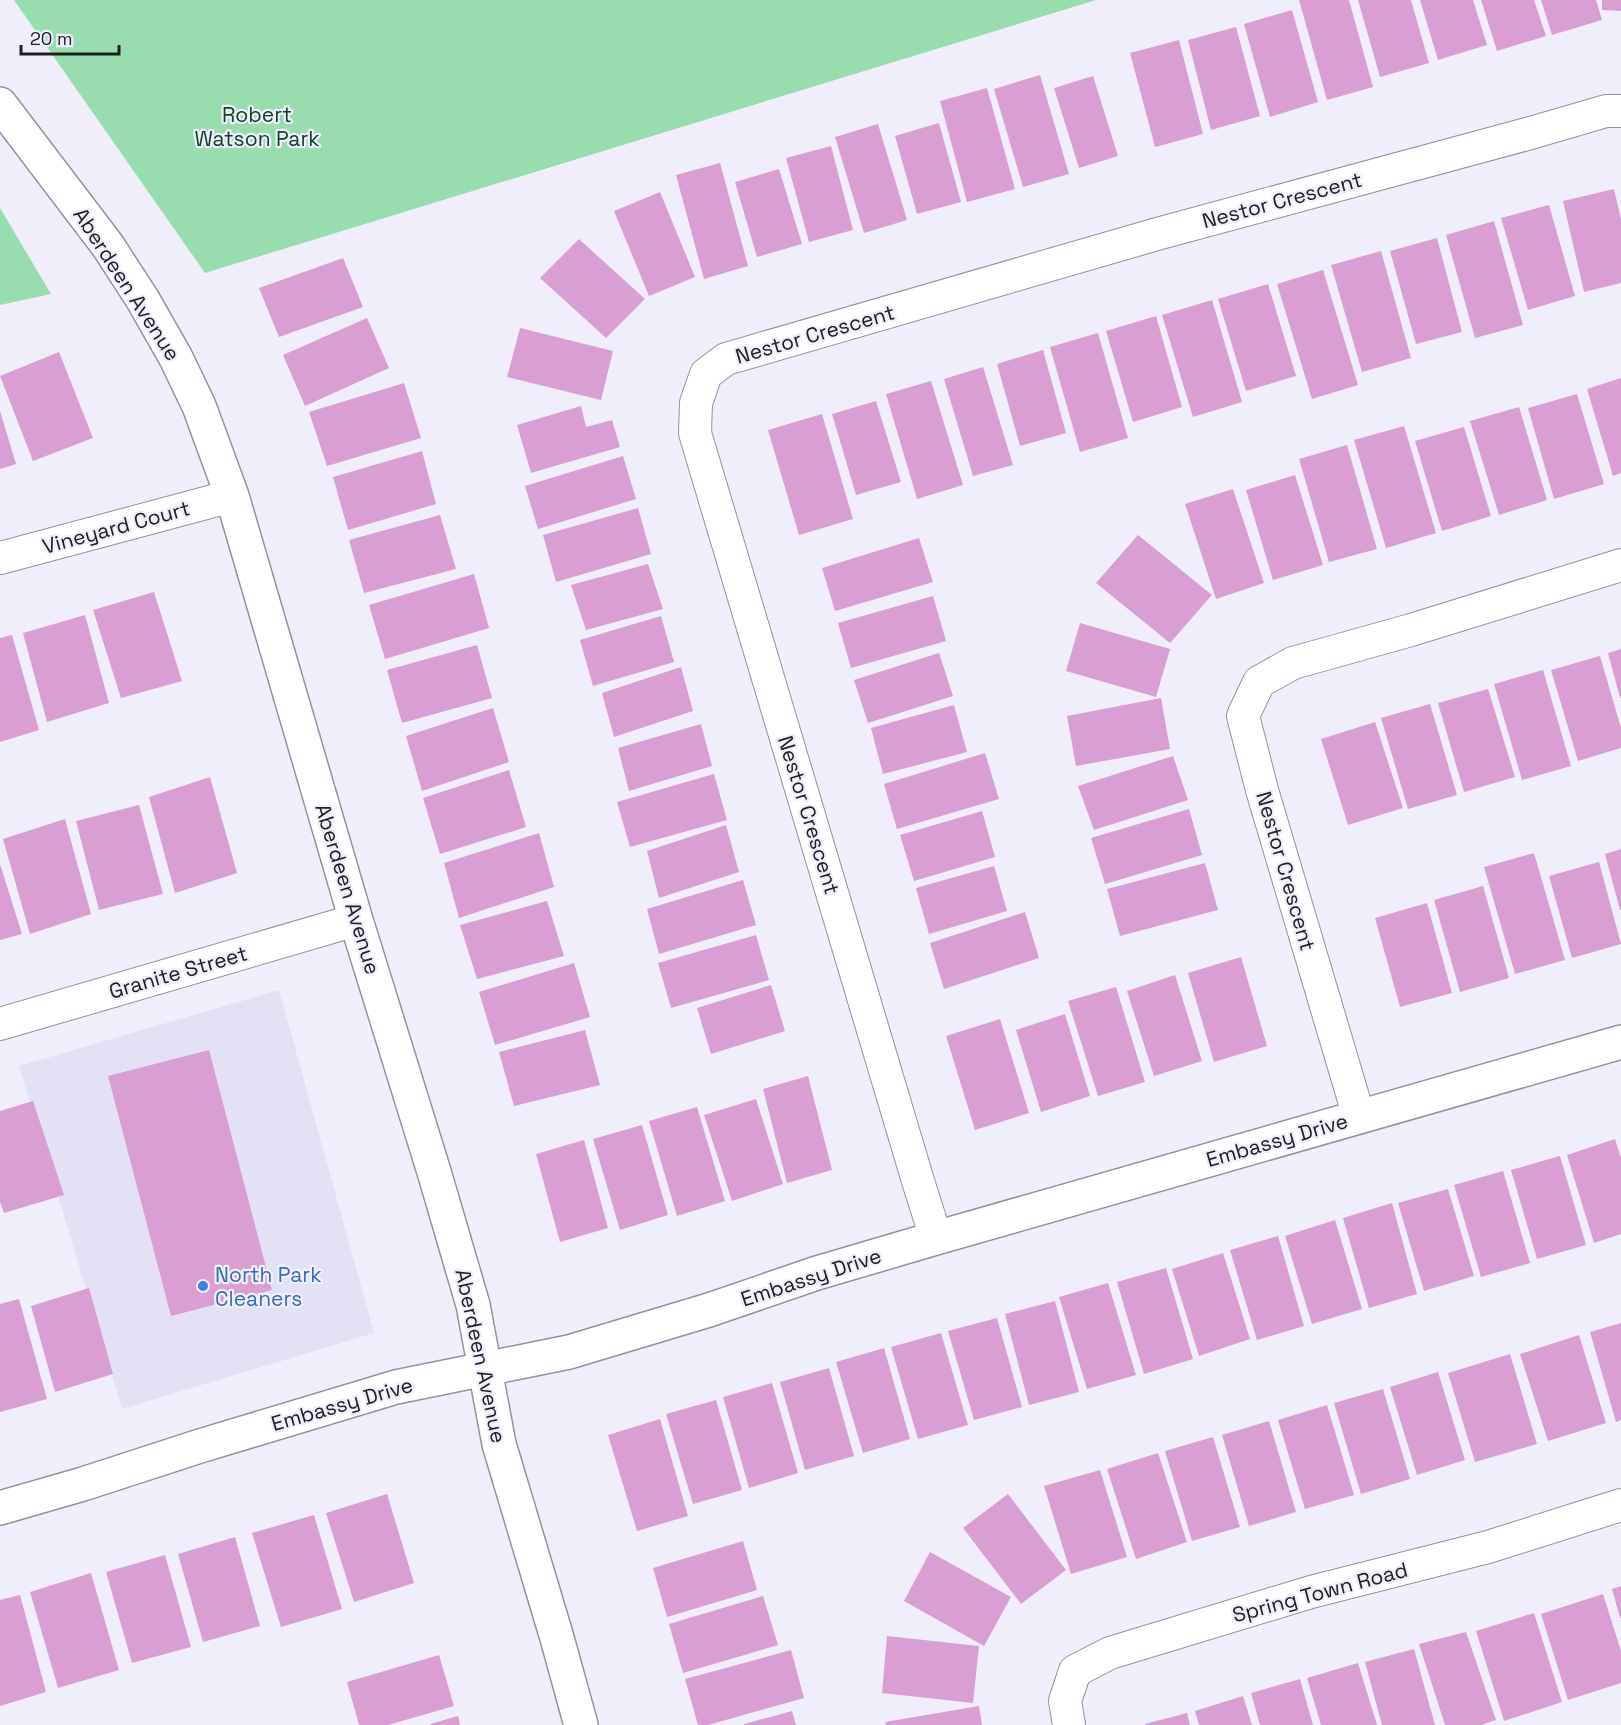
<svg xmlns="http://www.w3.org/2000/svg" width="1621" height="1725" viewBox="0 0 1621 1725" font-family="'Space Grotesk',sans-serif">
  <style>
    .built { fill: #e4e1f4 }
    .green { fill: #97ddaf }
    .building { fill: #d99fd2 }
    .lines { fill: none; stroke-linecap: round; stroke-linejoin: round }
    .minor-casing { stroke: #94929d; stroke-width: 34 }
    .tertiary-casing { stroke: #94929d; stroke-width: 36 }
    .minor { stroke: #fff; stroke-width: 32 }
    .tertiary { stroke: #fff; stroke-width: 33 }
    .shop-dot { fill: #3f7fe0; stroke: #f0eefa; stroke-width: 2 }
    .labels { text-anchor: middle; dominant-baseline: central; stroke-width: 4.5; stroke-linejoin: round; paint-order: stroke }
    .park-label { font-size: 21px; fill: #0c4326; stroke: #f0eefa }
    .street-label { font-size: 21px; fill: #202024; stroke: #f0eefa }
    .shop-label { font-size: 21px; fill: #366cbe; stroke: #f0eefa; text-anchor: start }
  </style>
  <rect width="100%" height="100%" fill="#f0eefa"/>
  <!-- built -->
  <path class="built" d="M279,990L374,1333L122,1409L19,1066Z"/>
  <!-- green -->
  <path class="green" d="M14,0H1096L205,273Z
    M0,208L51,294L0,305Z"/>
  <!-- building -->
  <path class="building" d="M1299,0H1349L1373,87L1327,100Z
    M1358,0H1411L1429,63L1380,77Z
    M1420,0H1473L1487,45L1438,60Z
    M1481,0H1534L1546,36L1497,51Z
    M1541,0H1596L1602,20L1552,35Z
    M1602,0H1621V11L1602,10Z
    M1292,10L1318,102L1270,117L1244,24Z
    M1236,27L1260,116L1211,130L1188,40Z
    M1179,40L1203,134L1155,147L1130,53Z
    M1040,75L1069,174L1023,187L994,89Z
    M1093,76L1118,156L1079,168L1054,88Z
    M987,88L1015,189L967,202L940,101Z
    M939,123L961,202L917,214L895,136Z
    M878,124L907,220L864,233L835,137Z
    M831,146L853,230L809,242L786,158Z
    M720,163L748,266L704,279L676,175Z
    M779,169L802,244L757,257L735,182Z
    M1614,189L1621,219V283L1584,292L1563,201Z
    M660,192L695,277L649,296L614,211Z
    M1549,205L1575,296L1528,310L1501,218Z
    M1494,221L1523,325L1475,338L1446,235Z
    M1437,238L1462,332L1416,344L1390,251Z
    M579,239L645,299L606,338L540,278Z
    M1381,251L1411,358L1362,372L1331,265Z
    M343,258L363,307L279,337L259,288Z
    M1323,270L1358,385L1312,399L1277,284Z
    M1268,284L1296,376L1246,391L1218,299Z
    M1212,300L1242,402L1193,417L1162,315Z
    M1156,316L1182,407L1133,422L1106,331Z
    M367,318L389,368L305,406L283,355Z
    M520,328L613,351L601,400L507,377Z
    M1098,333L1128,438L1080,452L1050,347Z
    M1043,350L1066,433L1020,446L997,364Z
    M59,352L93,438L33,461L0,376Z
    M983,367L1013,465L973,476L944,379Z
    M1621,378V473L1613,476L1587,389Z
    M931,381L963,485L917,499L886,394Z
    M404,383L421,438L327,466L309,412Z
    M1577,394L1604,484L1554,499L1528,408Z
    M876,401L901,482L856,495L832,414Z
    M581,406L586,427L612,420L620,447L531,473L517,425Z
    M1519,407L1547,500L1499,515L1470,421Z
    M0,411L16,464L0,469Z
    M822,414L853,519L799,535L768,430Z
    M1404,426L1436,533L1386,548L1354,440Z
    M1464,427L1491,516L1442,531L1415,441Z
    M1347,445L1377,549L1329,562L1299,459Z
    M422,451L436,504L348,530L333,477Z
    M623,456L636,499L538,529L525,486Z
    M1295,475L1323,565L1273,580L1246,490Z
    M1233,489L1264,583L1216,599L1185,504Z
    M638,508L651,554L556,582L543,535Z
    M440,515L456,569L364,593L349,540Z
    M1138,535L1212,595L1170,643L1096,583Z
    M919,538L933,582L835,611L822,568Z
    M648,564L663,609L586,630L571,585Z
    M474,574L489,628L385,659L369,605Z
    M154,592L182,681L121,698L93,610Z
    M933,596L946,641L851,668L838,623Z
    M85,615L109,703L47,722L23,633Z
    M661,616L674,662L593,686L580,640Z
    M1080,623L1170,649L1156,697L1066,671Z
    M12,635L39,730L0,742V638Z
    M477,645L492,698L402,723L387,670Z
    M1621,649V698H1620L1608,653Z
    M939,653L953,696L868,723L854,680Z
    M1600,656L1621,728V748L1578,761L1551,670Z
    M681,667L693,711L614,737L602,693Z
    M1543,670L1571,766L1522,780L1494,684Z
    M1488,689L1515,777L1464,792L1438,703Z
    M1161,698L1170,749L1076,766L1067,716Z
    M1430,704L1457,795L1408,809L1381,718Z
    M954,705L967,752L883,774L871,728Z
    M493,708L509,762L422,791L406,736Z
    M1375,722L1403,808L1348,825L1321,739Z
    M701,724L712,766L629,791L618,748Z
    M985,753L999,799L897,829L884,784Z
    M1173,756L1188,800L1094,830L1078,786Z
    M509,770L526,827L440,854L423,798Z
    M714,774L727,820L630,847L617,802Z
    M210,777L237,873L175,893L149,797Z
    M139,805L163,894L99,910L76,821Z
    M1189,809L1202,855L1105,884L1091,838Z
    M982,811L995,857L914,881L900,835Z
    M65,819L91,914L30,934L3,839Z
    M726,825L739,872L659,898L647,851Z
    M539,833L554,887L459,918L444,863Z
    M1621,849V910H1620L1605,854Z
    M1534,853L1565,960L1515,974L1484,867Z
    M1599,862L1621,944L1572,958L1549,876Z
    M1205,863L1218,910L1120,936L1107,889Z
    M0,864L22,934L0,940Z
    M994,866L1007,911L929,934L916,888Z
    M743,880L756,925L659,954L647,909Z
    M1483,886L1509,978L1460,992L1434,900Z
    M547,901L564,956L477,979L460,925Z
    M1427,903L1452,993L1400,1007L1375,918Z
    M1025,912L1039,958L944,989L930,943Z
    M756,935L769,980L671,1008L658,963Z
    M1241,957L1267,1046L1214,1062L1188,973Z
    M574,963L590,1017L495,1045L479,992Z
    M1175,975L1202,1061L1154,1076L1127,991Z
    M771,985L785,1031L711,1054L697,1008Z
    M1116,987L1145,1082L1098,1096L1068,1001Z
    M1065,1014L1090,1096L1041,1112L1016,1030Z
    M1000,1019L1029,1113L975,1130L946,1036Z
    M585,1030L600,1085L514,1106L499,1052Z
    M209,1050L272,1290L171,1316L108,1076Z
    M808,1076L832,1170L787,1183L763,1089Z
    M756,1099L783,1184L732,1201L704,1115Z
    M33,1101L64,1195L4,1213L0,1202V1111Z
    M697,1107L725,1201L677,1216L649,1121Z
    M642,1125L668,1215L620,1230L593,1139Z
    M1615,1139L1621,1158V1234L1594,1243L1567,1155Z
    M584,1140L608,1228L560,1242L536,1154Z
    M1560,1156L1586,1245L1537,1259L1511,1170Z
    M1503,1171L1530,1263L1481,1277L1454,1185Z
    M1448,1189L1474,1276L1424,1291L1398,1203Z
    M1392,1203L1417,1294L1369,1308L1343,1218Z
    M1335,1220L1362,1309L1312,1324L1285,1236Z
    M1278,1236L1304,1326L1257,1340L1230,1250Z
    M1223,1253L1250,1339L1199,1356L1172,1269Z
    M1166,1268L1193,1359L1144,1374L1117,1282Z
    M1108,1283L1136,1375L1087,1389L1059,1297Z
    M89,1288L113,1374L55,1392L31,1306Z
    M19,1299L47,1399L0,1412V1304Z
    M1055,1301L1079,1392L1029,1405L1005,1314Z
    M997,1318L1022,1407L974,1420L948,1331Z
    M1621,1323V1420L1616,1422L1590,1332Z
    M941,1333L968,1425L918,1439L891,1347Z
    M1579,1335L1606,1423L1548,1441L1520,1354Z
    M884,1348L910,1439L863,1453L836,1362Z
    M1510,1354L1537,1444L1475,1462L1448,1373Z
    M829,1368L854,1456L805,1470L780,1382Z
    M1438,1372L1465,1460L1417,1475L1390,1387Z
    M772,1383L798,1473L749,1488L723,1397Z
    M1383,1389L1410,1479L1361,1494L1334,1403Z
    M716,1400L742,1490L693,1504L666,1414Z
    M1327,1405L1354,1495L1305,1509L1278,1420Z
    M660,1419L688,1516L637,1531L608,1435Z
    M1269,1421L1296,1512L1249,1526L1222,1435Z
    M1213,1437L1240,1527L1192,1541L1165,1451Z
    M1158,1453L1187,1542L1136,1559L1107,1469Z
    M1100,1470L1127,1557L1071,1574L1044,1486Z
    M387,1494L414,1583L354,1602L326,1513Z
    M1008,1494L1066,1570L1021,1604L963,1528Z
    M314,1515L342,1609L281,1627L252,1533Z
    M235,1537L260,1626L203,1642L178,1554Z
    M743,1541L757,1590L667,1617L653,1568Z
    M930,1552L1011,1597L984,1646L904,1601Z
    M165,1555L191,1647L132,1663L106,1572Z
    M91,1573L119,1670L58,1688L30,1592Z
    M1621,1586V1618H1620L1612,1589Z
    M1603,1594L1621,1651V1683L1568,1700L1541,1614Z
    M20,1595L46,1692L0,1706V1600Z
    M763,1596L778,1645L683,1673L669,1624Z
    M1534,1613L1562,1702L1504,1721L1476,1631Z
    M1466,1632L1496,1720L1481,1725H1445L1419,1644Z
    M887,1636L979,1646L973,1703L882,1693Z
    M1414,1649L1435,1725H1382L1365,1662Z
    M791,1650L804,1698L708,1725H698L685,1679Z
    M439,1655L454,1706L388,1725H359L347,1682Z
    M1358,1663L1377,1725H1321L1307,1678Z
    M1300,1679L1313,1725H1260L1251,1693Z
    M1243,1696L1252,1725H1199L1195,1711Z
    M979,1706L982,1725H886L885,1722Z
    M792,1711L796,1725H744V1724Z
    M1187,1713L1190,1725H1145V1724Z
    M458,1716L460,1725H430V1724Z"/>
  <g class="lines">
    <defs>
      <path id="minor" d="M0,558L232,496
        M0,1024L356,920
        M1359,1117L1262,790L1243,716L1259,682L1293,663L1411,630L1621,565
        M936,1238L918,1181L695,433L696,403L706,374L726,359L1157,234L1527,134L1606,111H1621
        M1069,1725L1065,1701L1075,1671L1110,1653L1311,1592L1488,1547L1621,1505"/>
      <path id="tertiary" d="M0,104L108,246L143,300L176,358L199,406L232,496L356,920L435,1175L473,1305L499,1444L557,1638L581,1725
        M0,1508L83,1484L200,1446L396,1387L569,1352L709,1310L817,1273L936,1238L1621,1042"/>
    </defs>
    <!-- minor casing -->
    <use href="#minor" class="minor-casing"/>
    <!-- tertiary casing -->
    <use href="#tertiary" class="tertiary-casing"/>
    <!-- minor -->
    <use href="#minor" class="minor"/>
    <!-- tertiary -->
    <use href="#tertiary" class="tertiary"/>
  </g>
  <!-- markers -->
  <circle class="shop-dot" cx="203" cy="1286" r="6"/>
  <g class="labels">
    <!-- park labels -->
    <g class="park-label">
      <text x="257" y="114">Robert<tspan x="257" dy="24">Watson Park</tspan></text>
    </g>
    <!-- street labels -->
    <g class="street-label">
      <text transform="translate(1282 200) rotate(-15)">Nestor Crescent</text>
      <text transform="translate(127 284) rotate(57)">Aberdeen Avenue</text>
      <text transform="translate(815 334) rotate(-16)">Nestor Crescent</text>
      <text transform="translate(116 527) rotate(-15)">Vineyard Court</text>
      <text transform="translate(809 815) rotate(73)">Nestor Crescent</text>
      <text transform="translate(1286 871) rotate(74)">Nestor Crescent</text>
      <text transform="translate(348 889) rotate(73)">Aberdeen Avenue</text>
      <text transform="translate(178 972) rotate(-16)">Granite Street</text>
      <text transform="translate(1277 1140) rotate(-16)">Embassy Drive</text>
      <text transform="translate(811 1277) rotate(-18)">Embassy Drive</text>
      <text transform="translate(481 1356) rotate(78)">Aberdeen Avenue</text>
      <text transform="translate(342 1404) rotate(-16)">Embassy Drive</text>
      <text transform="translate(1320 1592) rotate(-15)">Spring Town Road</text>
    </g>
    <!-- shop labels -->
    <g class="shop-label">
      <text x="215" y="1274">North Park<tspan x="215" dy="24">Cleaners</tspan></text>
    </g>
  </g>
  <!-- scale -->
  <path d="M21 45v9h98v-9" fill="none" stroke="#202024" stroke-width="3"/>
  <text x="30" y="45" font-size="18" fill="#202024" stroke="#f0eefa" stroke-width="4.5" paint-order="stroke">20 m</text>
</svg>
